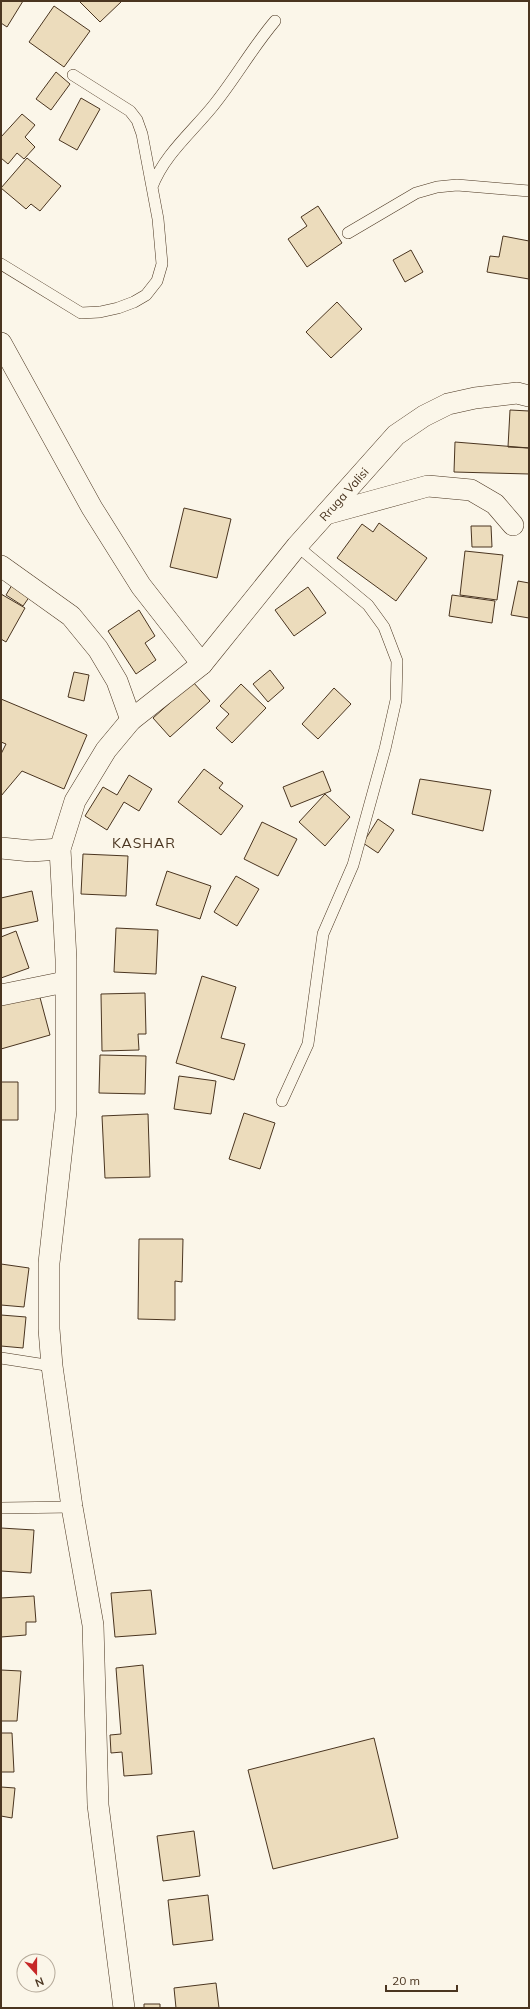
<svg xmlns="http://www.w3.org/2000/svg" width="530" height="2009" viewBox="0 0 530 2009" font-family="Mulish,sans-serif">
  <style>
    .building { fill: #ecdcbc; stroke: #4a3520 }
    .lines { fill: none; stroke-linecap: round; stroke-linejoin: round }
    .service-casing { stroke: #4a3520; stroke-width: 12 }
    .minor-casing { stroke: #4a3520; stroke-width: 22 }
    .service { stroke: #fbf6e9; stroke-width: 11 }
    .minor { stroke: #fbf6e9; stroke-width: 21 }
    .labels { text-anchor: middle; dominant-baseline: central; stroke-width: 3; stroke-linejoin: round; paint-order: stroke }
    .street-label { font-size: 12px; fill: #4a3520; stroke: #fbf6e9 }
    .quarter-label { font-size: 14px; letter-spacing: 1px; fill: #4a3520; stroke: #fbf6e9 }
  </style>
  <rect width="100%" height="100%" fill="#fbf6e9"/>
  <!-- building -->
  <path class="building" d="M1,1H23L7,27L1,23Z
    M79,1H122L100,22Z
    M54,6L90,31L64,67L29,42Z
    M56,72L70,84L51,110L36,99Z
    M81,98L100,109L77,150L59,140Z
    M22,114L35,125L25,137L35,147L24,159L17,153L8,164L1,158V137Z
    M27,158L61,186L40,211L31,204L26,209L1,188Z
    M318,206L342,243L307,267L288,239L307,226L301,217Z
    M503,236L529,241V279L487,272L490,256L499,257Z
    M411,250L423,272L405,282L393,260Z
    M337,302L362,329L331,358L306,332Z
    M510,410L529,411V448L508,447Z
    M455,442L529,448V474L454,472Z
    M184,508L231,519L217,578L170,567Z
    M379,523L427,558L396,601L337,558L362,524L373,532Z
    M471,526H491L492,547H472Z
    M465,551L503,555L497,600L460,595Z
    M518,581L529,583V618L511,615Z
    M12,585L30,596L23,606L6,595Z
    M308,587L326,613L294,636L275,610Z
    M1,594L25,608L6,642L1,639Z
    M452,595L495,601L492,623L449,616Z
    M139,610L155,636L145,643L156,660L136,674L108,631Z
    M270,670L284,688L268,702L253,684Z
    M74,672L89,675L84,701L68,697Z
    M193,682L210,701L170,737L153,718Z
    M241,684L266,708L232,743L216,728L229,714L220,706Z
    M334,688L351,704L318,739L302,724Z
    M1,699L87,735L64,789L22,771L1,796V754L6,744L1,742Z
    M204,769L223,783L219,788L243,806L221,835L178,802Z
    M323,771L331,791L291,807L283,787Z
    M129,775L152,789L139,811L124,802L107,830L85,816L103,787L117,795Z
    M420,779L491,790L483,831L412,814Z
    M325,794L350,817L325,846L299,822Z
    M378,819L394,830L378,853L363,843Z
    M262,822L297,839L278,876L244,859Z
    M83,854L128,856L126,896L81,894Z
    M167,871L211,886L200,919L156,905Z
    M236,876L259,889L237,926L214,912Z
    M32,891L38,921L1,929V898Z
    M116,928L158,930L156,974L114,972Z
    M16,931L29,968L1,978V937Z
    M202,976L236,987L221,1038L245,1044L234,1080L176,1063Z
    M38,990L50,1035L1,1049V1000Z
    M145,993L146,1034H138L139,1050L102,1051L101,994Z
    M100,1055L146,1056L145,1094L99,1093Z
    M179,1076L216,1081L211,1114L174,1109Z
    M1,1082H18V1120H1Z
    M244,1113L275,1123L260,1169L229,1159Z
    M148,1114L150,1177L105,1178L102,1116Z
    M139,1239H183L182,1282L175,1281V1320L138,1319Z
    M1,1264L29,1268L24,1307L1,1305Z
    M1,1315L26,1317L23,1348L1,1346Z
    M1,1528L34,1530L31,1573L1,1571Z
    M151,1590L156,1634L115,1637L111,1593Z
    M34,1596L36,1622H26V1635L1,1637V1598Z
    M143,1665L152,1774L124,1776L122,1752L111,1753L110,1735L121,1734L116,1668Z
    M1,1670L21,1671L17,1721H1Z
    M1,1733H12L14,1772H1Z
    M374,1738L398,1838L273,1869L248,1770Z
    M1,1787L15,1788L12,1818L1,1816Z
    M194,1831L200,1876L163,1881L157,1836Z
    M208,1895L213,1940L173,1945L168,1900Z
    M216,1983L219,2008H176L174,1988Z
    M144,2004H160V2008H144Z"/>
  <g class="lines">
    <defs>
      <path id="service" d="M152,187C164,155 192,132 213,106C235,79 252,48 275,21
        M348,233L416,193L437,187L457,185L529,191
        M1,264L81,313L100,312L118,308L134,302L146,295L157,281L162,264L158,219L142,134L137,120L130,111L73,75
        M282,1101L308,1044L323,934L353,865L385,749L396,700L397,661L384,627L368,605L297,546
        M1,1358L52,1366
        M1,1508L72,1507"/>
      <g id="minor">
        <path d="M1,343L92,508L141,586L202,664"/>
        <path d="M326,514L428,486L471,490L495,504L513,525"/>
        <path d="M1,566L71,616L98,649L117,681L131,720"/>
        <path d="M1,848L31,851L60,849"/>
        <path d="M1,995L65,982"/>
        <path id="s1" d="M124,2008L98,1805L93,1625L72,1507L52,1366L49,1329V1263L66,1111V959L60,849L75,801L106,750L131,720L202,664L297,546L396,435L424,416L448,404L475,398L517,393L529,396"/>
      </g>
    </defs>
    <!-- service casing -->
    <use href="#service" class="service-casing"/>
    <!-- minor casing -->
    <use href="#minor" class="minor-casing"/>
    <!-- service -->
    <use href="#service" class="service"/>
    <!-- minor -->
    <use href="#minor" class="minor"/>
  </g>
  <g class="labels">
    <!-- street labels -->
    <g class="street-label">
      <text stroke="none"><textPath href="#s1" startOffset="1626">Rruga Valisi</textPath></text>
    </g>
    <!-- quarter labels -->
    <g class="quarter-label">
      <text x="144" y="843">KASHAR</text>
    </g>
  </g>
  <!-- border -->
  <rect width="530" height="2009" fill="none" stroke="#4a3520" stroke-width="4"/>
  <!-- north arrow -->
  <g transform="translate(36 1973) rotate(159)"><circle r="19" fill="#fbf6e9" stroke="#b4a999"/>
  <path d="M0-3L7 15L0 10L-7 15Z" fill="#c62828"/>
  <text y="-6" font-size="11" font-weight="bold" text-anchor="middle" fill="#4a3520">N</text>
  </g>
  <!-- scale -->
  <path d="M386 1985v6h71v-6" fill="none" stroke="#4a3520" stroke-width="2"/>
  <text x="392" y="1985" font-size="12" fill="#4a3520" stroke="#fbf6e9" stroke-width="3" paint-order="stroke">20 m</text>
</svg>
